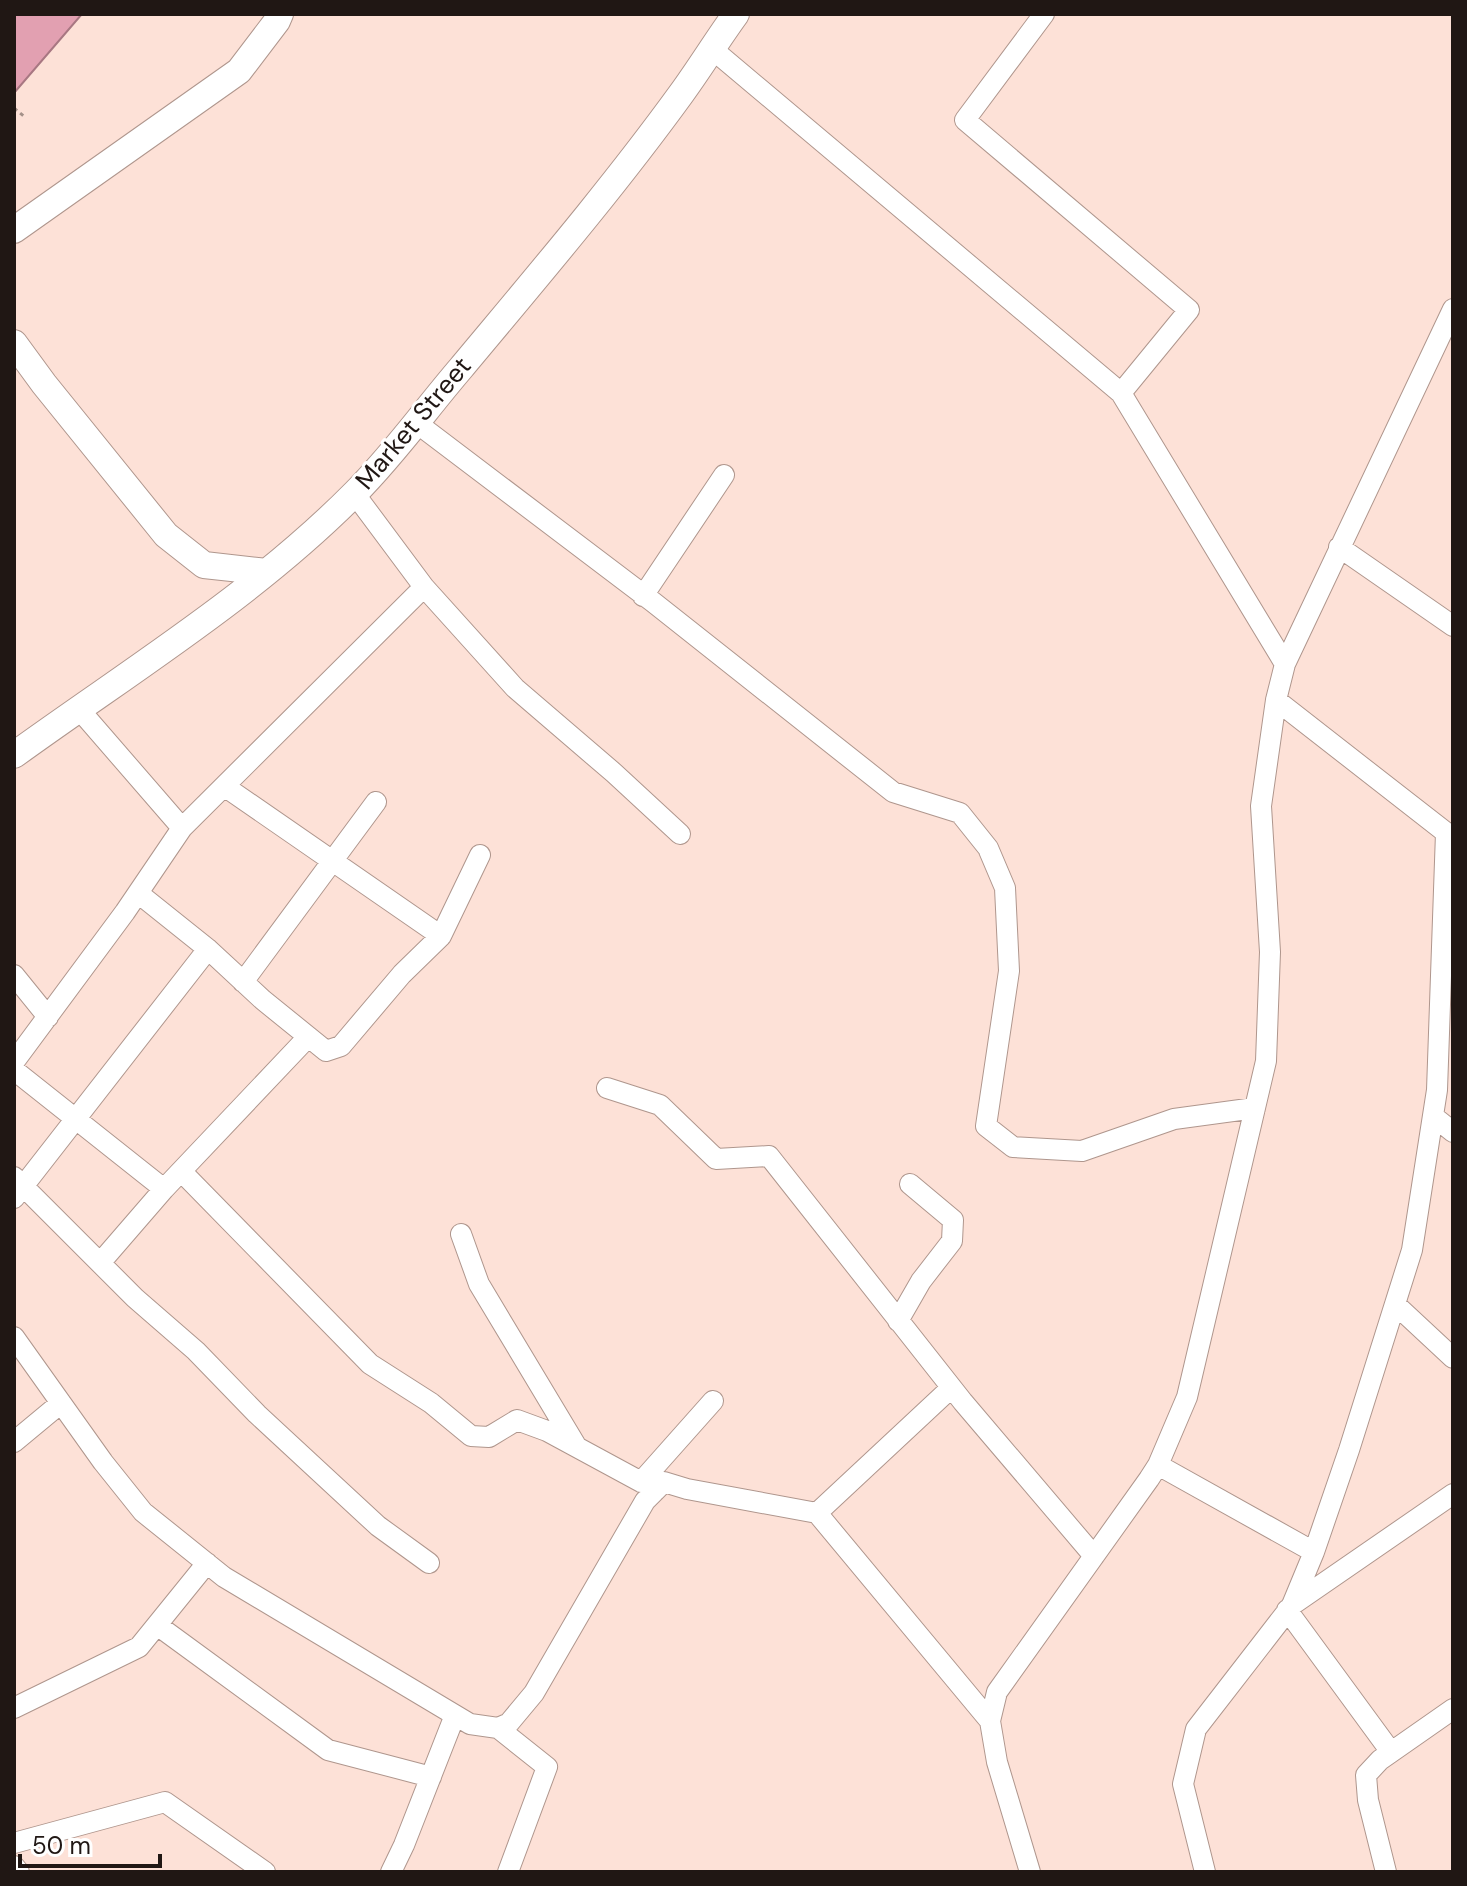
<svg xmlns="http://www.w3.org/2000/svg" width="1467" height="1886" viewBox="0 0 1467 1886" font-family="'DM Sans',sans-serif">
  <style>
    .water { fill: #e2a0b1; stroke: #a87782; stroke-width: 2 }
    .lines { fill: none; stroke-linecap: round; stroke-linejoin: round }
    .minor-casing { stroke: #af968d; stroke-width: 22 }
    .tertiary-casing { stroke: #af968d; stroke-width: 28 }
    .path { stroke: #a59189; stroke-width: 3; stroke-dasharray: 4 4; stroke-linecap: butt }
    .minor { stroke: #fff; stroke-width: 20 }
    .tertiary { stroke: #fff; stroke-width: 26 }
    .labels { text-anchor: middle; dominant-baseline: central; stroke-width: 6; stroke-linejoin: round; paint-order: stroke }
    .street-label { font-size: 26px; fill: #201714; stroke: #fff }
  </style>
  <rect width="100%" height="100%" fill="#fde1d7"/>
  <!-- water -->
  <path class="water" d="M14,14H82L14,93Z"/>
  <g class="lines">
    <defs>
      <path id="minor" d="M1044,14L965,120L1189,310L1121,393
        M711,48L1121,393L1285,664
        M418,424L653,602L893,792L960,813L988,848L1005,888L1009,971L986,1126L1013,1147L1082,1151L1174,1119L1255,1108
        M1339,547L1453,626
        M424,587L515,688L614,773L680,834
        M643,596L724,475
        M1276,700L1453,838
        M78,708L182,828
        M224,786L441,936
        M138,893L208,949L263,1000L326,1051L341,1046L402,974L441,936L480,855
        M14,975L48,1017
        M243,982L376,802
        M14,1062L125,912L182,828L424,587L354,493
        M14,1070L164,1189
        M607,1088L660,1105L716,1159L769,1156L963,1402L1094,1556
        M1433,1116L1453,1132
        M181,1171L370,1364L431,1403L471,1436L489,1437L517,1420L547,1431L656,1490
        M14,1177L135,1298L196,1351L257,1414L378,1526L429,1563
        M14,1198L208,949
        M461,1234L479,1284L575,1444
        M100,1263L164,1189L308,1037
        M1395,1304L1453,1358
        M898,1321L921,1281L952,1241L953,1220L910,1184
        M14,1337L103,1462L143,1512L224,1577L470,1724L498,1728L509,1723L534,1693L645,1501L664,1482L687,1489L817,1513L990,1721
        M14,1442L61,1403
        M1158,1465L1314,1552
        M641,1482L713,1401
        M817,1513L951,1388
        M1292,1605L1453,1494
        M1287,1610L1391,1752
        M157,1625L328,1750L431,1777
        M14,1708L139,1647L207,1563
        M498,1728L547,1767L508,1872
        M14,1843L165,1802L265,1872
        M14,1866L19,1872
        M391,1872L404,1845L455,1715
        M1030,1872L997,1762L990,1721L997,1692L1149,1479L1158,1465L1187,1397L1266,1061L1270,952L1261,806L1276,700L1285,664L1453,309
        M1205,1872L1183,1784L1196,1729L1292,1605L1314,1552L1349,1450L1412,1250L1437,1090L1446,833
        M1386,1872L1368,1800L1366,1775L1380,1760L1453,1709"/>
      <path id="tertiary" d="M14,230L239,71L277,21L280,14
        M14,343L44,384L166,535L204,565L267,572
        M14,755C130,671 254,595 355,493C394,454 425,410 461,368C536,278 612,189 681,94C700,68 717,40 736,14"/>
    </defs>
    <!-- minor casing -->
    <use href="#minor" class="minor-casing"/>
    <!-- tertiary casing -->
    <use href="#tertiary" class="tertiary-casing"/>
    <!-- path -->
    <path class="path" d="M14,108L26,118"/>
    <!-- minor -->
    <use href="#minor" class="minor"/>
    <!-- tertiary -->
    <use href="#tertiary" class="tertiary"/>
  </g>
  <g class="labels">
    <!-- street labels -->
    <g class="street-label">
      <text transform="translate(413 423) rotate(-50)">Market Street</text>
    </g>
  </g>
  <!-- border -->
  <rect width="1467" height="1886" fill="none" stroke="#201714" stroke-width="32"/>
  <!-- scale -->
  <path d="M20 1854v12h140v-12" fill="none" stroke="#201714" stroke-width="4"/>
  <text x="32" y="1854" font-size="24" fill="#201714" stroke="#ffffff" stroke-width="6" paint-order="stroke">50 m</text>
</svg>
